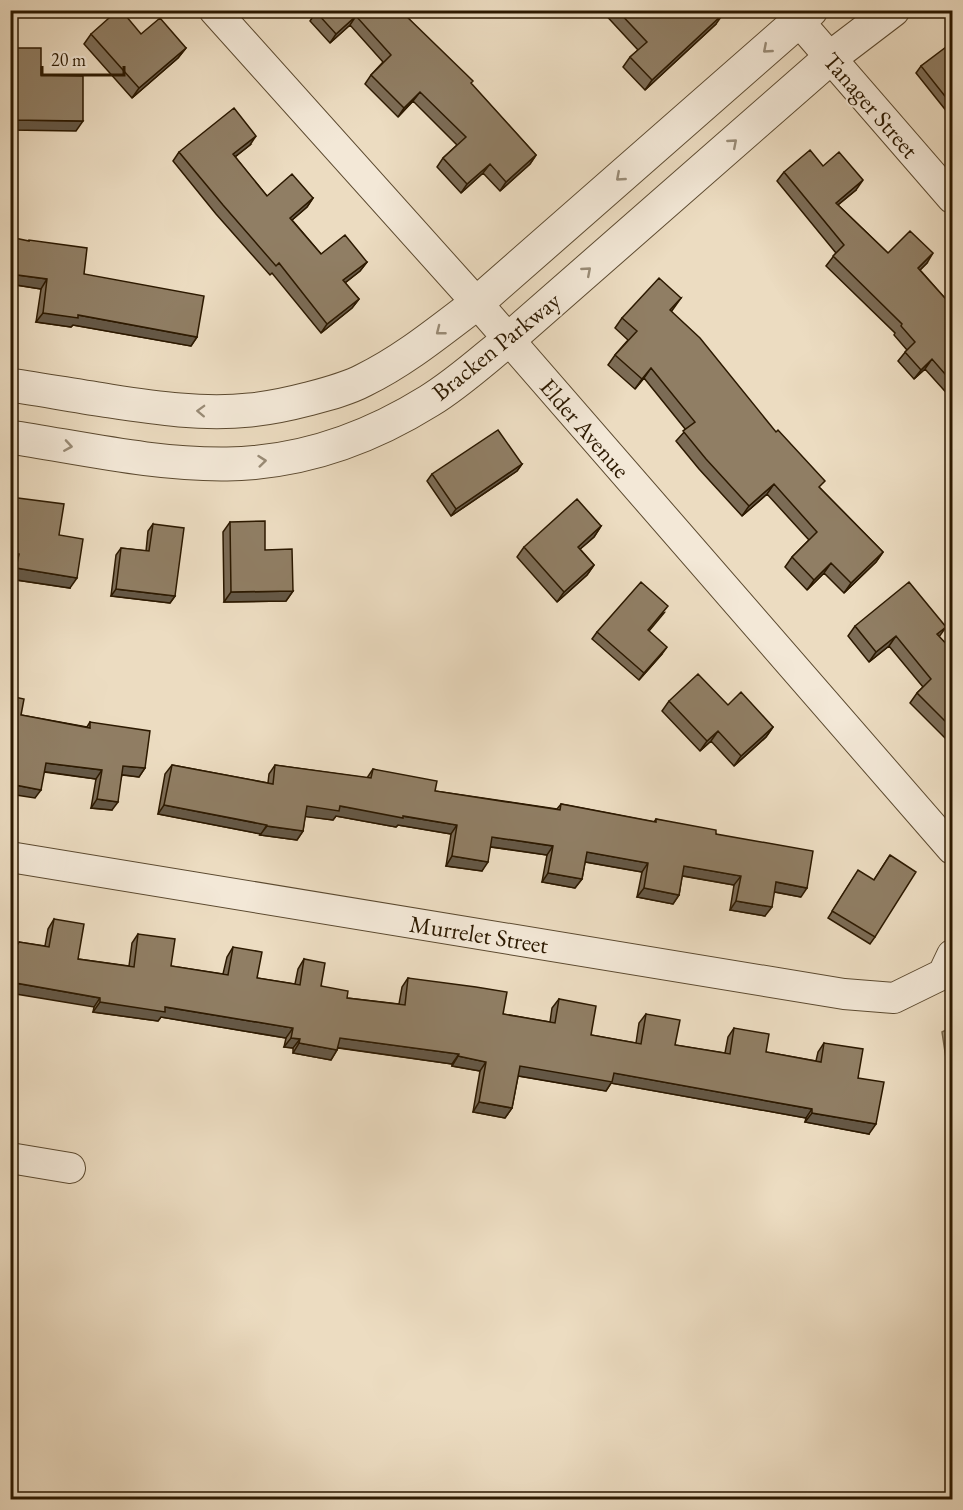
<svg xmlns="http://www.w3.org/2000/svg" width="963" height="1510" viewBox="0 0 963 1510" font-family="'EB Garamond',serif">
  <style>
    .water { fill: #ab9a7f; stroke: #78664c; stroke-width: 1.5 }
    .lines { fill: none; stroke-linecap: round; stroke-linejoin: round }
    .minor-casing { stroke: #5c4a30; stroke-width: 32 }
    .tertiary-casing { stroke: #5c4a30; stroke-width: 35 }
    .minor { stroke: #f3e8d7; stroke-width: 30 }
    .tertiary { stroke: #f3e8d7; stroke-width: 33 }
    .wall { fill: #7c6c56; stroke: #2c1900; stroke-width: 1.5 }
    .shaded-wall { fill: #655846; stroke: #2c1900; stroke-width: 1.5 }
    .building { fill: #907e64; stroke: #2c1900; stroke-width: 1.5 }
    .oneway { stroke: #998b76 }
    .labels { text-anchor: middle; dominant-baseline: central; stroke-width: 4.5; stroke-linejoin: round; paint-order: stroke }
    .street-label { font-size: 24px; fill: #2c1900; stroke: #f3e8d7 }
  </style>
  <rect width="100%" height="100%" fill="#ecdcc1"/>
  <filter id="stains"><feTurbulence type="fractalNoise" baseFrequency=".00333" numOctaves="4"/><feColorMatrix values="0 0 0 0 .2 0 0 0 0 .09 0 0 0 0 .02 0 0 0 .5 -.17"/></filter>
  <radialGradient id="worn" r=".72"><stop offset=".6" stop-color="#630" stop-opacity="0"/><stop offset="1" stop-color="#630" stop-opacity=".3"/></radialGradient>
  <!-- water -->
  <path class="water" d="M952,1027V1098L942,1032Z"/>
  <g class="lines">
    <defs>
      <path id="minor" d="M214,10L477,303L952,849
        M789,10L952,198
        M10,857L844,994L894,998L943,974L952,955
        M10,1158L70,1168"/>
      <path id="tertiary" d="M10,385C44,390 77,396 110,401C156,408 203,415 250,410C270,408 289,404 308,399C327,394 347,389 364,380C405,360 441,330 477,303L811,10
        M10,437C82,448 155,465 227,464C299,463 368,439 429,401C457,384 482,361 508,340L830,58L893,10"/>
    </defs>
    <!-- minor casing -->
    <use href="#minor" class="minor-casing"/>
    <!-- tertiary casing -->
    <use href="#tertiary" class="tertiary-casing"/>
    <!-- minor -->
    <use href="#minor" class="minor"/>
    <!-- tertiary -->
    <use href="#tertiary" class="tertiary"/>
  </g>
  <!-- wall -->
  <path class="wall" d="M601,10H720L716,24L645,90L623,67L630,57L638,50Z
    M316,12L404,14L471,84L536,155L530,164L500,191L483,173L461,193L437,167L443,158L457,145L413,101L398,117L365,84L371,75L383,62L350,25L330,43L310,21Z
    M91,34H141L186,48L178,58L132,98L84,44Z
    M952,47V118L916,73L921,66Z
    M250,145L235,157L267,196L313,198L307,207L292,220L321,254L367,262L360,271L345,283L359,299L352,308L321,333L272,273L270,275L216,214L173,161L179,152Z
    M823,166L856,190L838,205L888,253L927,263L920,270L952,306V399L925,369L914,379L898,361L907,350L894,335L895,333L826,266L836,253L777,181L784,172Z
    M10,237L84,274L197,337L191,346L73,325L71,327L36,322L41,289L10,284Z
    M681,298L671,312L820,488L883,552L876,562L844,593L824,573L807,590L785,567L792,557L809,540L767,494L742,516L699,469L676,441L686,430L644,378L635,389L608,365L615,355L628,340L615,328L622,318Z
    M522,464L517,471L451,516L427,481L432,474Z
    M10,497L59,535L70,588L10,579L11,564H10Z
    M230,522L265,550L293,591L286,601L224,602L223,532Z
    M153,524L175,596L170,603L111,596L116,555L121,548L146,551L148,531Z
    M601,526L594,537L580,549L594,565L587,575L557,602L517,557L524,547Z
    M664,613L649,631L662,654L639,680L592,639L597,632Z
    M855,626L939,637L952,650V745L910,703L917,693L923,687L889,646L869,662L848,636Z
    M669,701L728,705L773,727L766,737L734,766L711,741L700,751L662,711Z
    M21,715L87,727L90,722L145,768L139,777L122,775L112,810L91,808L96,779L44,772L35,798Z
    M172,765L268,783L269,774L275,765L367,778L373,769L435,791L557,809L561,804L654,822L656,819L716,834L801,897L774,892L765,916L730,910L734,885L682,876L679,895L673,904L637,897L642,872L585,862L582,879L575,888L542,882L547,855L490,847L482,871L446,866L451,834L398,825L396,827L336,816L333,820L305,816L303,831L297,840L260,835L261,834L158,814L165,774Z
    M890,855L875,937L870,944L828,918L854,877L874,880Z
    M54,919L78,959L129,966L132,943L138,934L171,966L223,974L227,957L233,947L257,978L295,984L298,969L304,959L321,986L347,998L399,1004L402,987L408,978L503,1014L550,1022L552,1008L559,999L591,1035L636,1043L639,1023L646,1014L675,1045L725,1053L728,1037L734,1028L766,1052L816,1061L818,1052L824,1043L858,1078L869,1134L805,1122L806,1118L611,1083L606,1091L518,1076L512,1108L505,1118L473,1112L480,1071L452,1066V1064L338,1048L331,1060L293,1053V1048L284,1047L286,1038L161,1017L158,1021L93,1012L94,1007L17,944L19,942L45,946L48,929Z"/>
  <!-- shaded-wall -->
  <path class="shaded-wall" d="M723,14L716,24L645,90L652,80Z
    M356,16L350,25L330,43L336,34Z
    M186,48L178,58L132,98L139,88Z
    M420,92L413,101L398,117L404,108Z
    M10,120L83,121L76,131L10,130Z
    M256,136L250,145L227,163L233,154Z
    M536,155L530,164L500,191L506,182Z
    M490,164L483,173L461,193L467,184Z
    M863,180L856,190L829,212L836,203Z
    M313,198L307,207L284,227L290,218Z
    M933,253L927,263L912,278L918,268Z
    M367,262L360,271L337,289L343,280Z
    M10,274L47,279L41,289L10,284Z
    M359,299L352,308L321,333L327,324Z
    M43,313L78,315L197,337L191,346L73,325L71,327L36,322Z
    M932,359L925,369L914,379L921,370Z
    M651,368L644,378L635,389L642,379Z
    M522,464L517,471L451,516L456,509Z
    M774,484L767,494L742,516L749,506Z
    M601,526L594,537L571,557L578,547Z
    M10,552L19,554L11,564H10Z
    M883,552L876,562L844,593L851,583Z
    M831,563L824,573L807,590L814,580Z
    M594,565L587,575L557,602L564,592Z
    M16,568L77,578L70,588L10,579V577Z
    M116,589L175,596L170,603L111,596Z
    M293,591L286,601L224,602L231,592Z
    M946,627L939,637L937,634Z
    M896,636L889,646L869,662L876,652Z
    M667,647L662,654L639,680L644,673Z
    M773,727L766,737L734,766L741,756Z
    M718,731L711,741L700,751L707,741Z
    M46,763L102,770L96,779L40,771Z
    M123,766L145,768L139,777L117,774Z
    M10,784L41,790L35,798L10,794Z
    M97,799L118,802L112,810L91,808Z
    M164,805L267,825L261,834L158,814Z
    M307,806H340L457,825L451,834L398,825L396,827L336,816L333,820L300,816Z
    M267,826L303,831L297,840L260,835Z
    M492,837L553,846L547,855L485,846Z
    M587,852L648,863L642,872L580,861Z
    M452,856L488,862L482,871L446,866Z
    M684,866L741,876L734,885L678,875Z
    M548,873L582,879L575,888L542,882Z
    M776,882L807,888L801,897L770,891Z
    M644,888L679,895L673,904L637,897Z
    M736,901L772,907L765,916L730,910Z
    M10,982L100,998L94,1007L10,993Z
    M100,1002L165,1007L293,1028L286,1038L161,1017L158,1021L93,1012Z
    M291,1038L300,1039L293,1048L284,1047Z
    M340,1038L459,1054L452,1064L333,1047Z
    M299,1043L337,1050L331,1060L293,1053Z
    M458,1056L486,1062L480,1071L452,1066Z
    M520,1066L614,1073L812,1109L806,1118L611,1083L606,1091L513,1075Z
    M479,1102L512,1108L505,1118L473,1112Z
    M812,1113L876,1124L869,1134L805,1122Z"/>
  <!-- building -->
  <path class="building" d="M118,10H121L141,34L160,18L186,48L139,88L91,34Z
    M317,10H406L403,13L473,81L471,83L536,155L506,182L490,164L467,184L443,158L466,137L420,92L404,108L371,75L391,55L356,16L336,34L316,12Z
    M617,10H720L723,14L652,80L630,57L647,42Z
    M950,44L952,47V105L921,66Z
    M10,48H41V75L83,76V121L10,120Z
    M234,108L256,136L233,154L267,196L292,174L313,198L290,218L321,254L345,235L367,262L343,280L359,299L327,324L279,263L276,266L223,205L179,152Z
    M810,150L823,166L839,152L863,180L836,203L888,253L910,231L933,253L918,268L952,306V382L932,359L921,370L905,352L915,342L901,326L902,324L833,256L844,245L784,172Z
    M10,237L29,241V240L87,248L84,274L204,296L197,337L78,315V318L43,313L47,279L10,274Z
    M659,278L681,298L670,310L700,338L776,432L778,430L825,481L819,487L883,552L851,583L831,563L814,580L792,557L817,532L774,484L749,506L706,459L683,431L695,422L651,368L642,379L615,355L637,331L622,318Z
    M498,430L522,464L456,509L432,474Z
    M10,497L64,504L59,535L83,539L77,578L16,568L19,554L10,552Z
    M577,499L601,526L578,547L594,565L564,592L524,547Z
    M265,521V550L292,549L293,591L231,592L230,522Z
    M153,524L184,528L175,596L116,589L121,548L149,551Z
    M641,582L668,606L648,630L667,647L644,673L597,632Z
    M909,582L946,627L937,634L952,650V728L917,693L931,679L896,636L876,652L855,626Z
    M698,674L728,705L741,692L773,727L741,756L718,731L707,741L669,701Z
    M10,696L24,699L21,715L90,728V722L150,731L145,768L123,766L118,802L97,799L102,770L46,763L41,790L10,784Z
    M172,765L273,784L275,765L371,778L373,769L437,781L435,791L560,810L561,804L656,822V819L716,830V834L813,851L807,888L776,882L772,907L736,901L741,876L684,866L679,895L644,888L648,863L587,852L582,879L548,873L553,846L492,837L488,862L452,856L457,825L403,816V818L340,806L339,811L307,806L303,831L267,826V825L164,805Z
    M890,855L916,872L875,937L832,911L858,870L874,880Z
    M54,919L84,924L78,959L134,967L138,934L175,939L171,966L228,975L233,947L262,952L257,978L300,985L304,959L325,963L321,986L348,991L347,998L405,1005L408,978L476,987L507,992L503,1014L555,1023L559,999L596,1006L591,1035L641,1044L646,1014L680,1020L675,1045L730,1054L734,1028L769,1034L766,1052L821,1062L824,1043L863,1049L858,1078L884,1082L876,1124L812,1113V1109L614,1073L612,1082L520,1066L512,1108L479,1102L486,1062L458,1056L459,1054L340,1038L337,1050L299,1043L300,1039L291,1038L293,1028L165,1007V1012L100,1002V998L10,982V943L18,944L19,942L49,947Z"/>
  <!-- one-way arrows -->
  <defs><path id="oneway-chevron" d="M-2-3.5L2.5 0L-2 3.5" fill="none" stroke-width="1.6" stroke-linecap="round" stroke-linejoin="round" transform="scale(1.5)"/></defs>
  <g class="oneway">
    <use href="#oneway-chevron" transform="translate(767 49) rotate(139)"/>
    <use href="#oneway-chevron" transform="translate(733 143) rotate(-41)"/>
    <use href="#oneway-chevron" transform="translate(620 177) rotate(139)"/>
    <use href="#oneway-chevron" transform="translate(587 271) rotate(-41)"/>
    <use href="#oneway-chevron" transform="translate(440 331) rotate(142)"/>
    <use href="#oneway-chevron" transform="translate(201 411) rotate(-178)"/>
    <use href="#oneway-chevron" transform="translate(68 446) rotate(9)"/>
    <use href="#oneway-chevron" transform="translate(262 461) rotate(-6)"/>
  </g>
  <g class="labels">
    <!-- street labels -->
    <g class="street-label">
      <text transform="translate(871 105) rotate(49)">Tanager Street</text>
      <text transform="translate(496 346) rotate(-39)">Bracken Parkway</text>
      <text transform="translate(585 428) rotate(49)">Elder Avenue</text>
      <text transform="translate(479 934) rotate(9)">Murrelet Street</text>
    </g>
  </g>
  <!-- margin -->
  <rect width="963" height="1510" fill="none" stroke="#ecdcc1" stroke-width="36"/>
  <rect x="12" y="12" width="939" height="1486" fill="none" stroke="#2c1900" stroke-width="3"/>
  <rect x="18" y="18" width="927" height="1474" fill="none" stroke="#2c1900" stroke-width="1.5"/>
  <!-- scale -->
  <path d="M42 66v9h82v-9" fill="none" stroke="#2c1900" stroke-width="3"/>
  <text x="51" y="66" font-size="18" fill="#2c1900" stroke="#f3e8d7" stroke-width="4.5" paint-order="stroke">20 m</text>
  <rect width="100%" height="100%" filter="url(#stains)"/>
  <rect width="100%" height="100%" fill="url(#worn)"/>
</svg>
